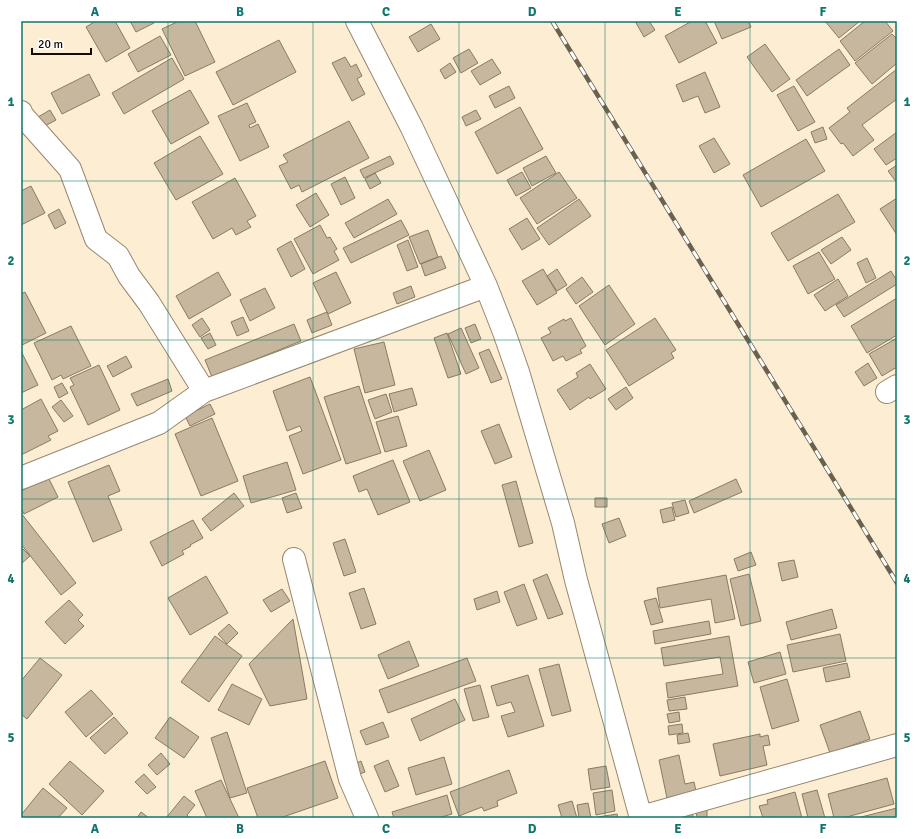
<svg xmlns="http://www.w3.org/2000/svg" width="918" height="839" viewBox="0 0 918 839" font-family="Signika,sans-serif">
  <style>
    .building { fill: #c6b79e; stroke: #897b63 }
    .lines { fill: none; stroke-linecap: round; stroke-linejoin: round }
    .street-casing { stroke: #96886f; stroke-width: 24 }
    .street { stroke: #fff; stroke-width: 22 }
    .rail-casing { stroke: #6a6151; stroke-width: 4.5 }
    .rail { stroke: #fff; stroke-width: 3; stroke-dasharray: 9; stroke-linecap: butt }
    .grid { fill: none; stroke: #0f766e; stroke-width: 1; stroke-opacity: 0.55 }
    .neatline { fill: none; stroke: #0f766e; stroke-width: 1.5 }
    .grid-label { font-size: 13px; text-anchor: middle; font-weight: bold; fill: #0f766e }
  </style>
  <rect width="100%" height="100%" fill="#fdedd2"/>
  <!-- building -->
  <path class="building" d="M96,21H115L130,48L106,62L86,27Z
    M130,21H154V23L136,32Z
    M179,21H195L215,62L185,76L162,29Z
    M635,21H649L655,30L644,37Z
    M692,21H705L717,43L679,63L665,36Z
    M714,21H748L751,27L722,39Z
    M825,21H860L839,38Z
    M865,21H885L893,31L855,61L840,41Z
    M431,24L440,39L418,52L409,37Z
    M892,34L897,39V63L872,84L855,63Z
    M160,36L171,55L138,72L128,54Z
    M279,40L296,72L233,105L216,72Z
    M765,44L790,79L772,92L747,57Z
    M469,49L478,63L461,73L453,58Z
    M839,49L850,65L807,96L796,80Z
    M345,57L351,67L356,64L362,76L357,79L365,94L352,101L332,63Z
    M172,58L184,79L124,114L112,93Z
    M492,59L501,73L480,85L471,71Z
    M450,63L456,72L445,79L440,70Z
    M897,69V99L862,125L874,140L853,156L843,143L841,144L829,128L850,112L847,108Z
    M705,72L720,107L705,113L698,96L683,102L676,85Z
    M89,74L100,95L62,114L51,93Z
    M509,86L515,98L495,108L489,96Z
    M794,86L815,122L798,131L777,95Z
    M190,90L209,123L171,144L152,111Z
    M247,103L256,122L249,125L250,128L258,124L269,147L240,161L218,116Z
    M520,107L543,149L497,174L475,132Z
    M50,110L56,120L43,127L38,117Z
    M476,110L481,119L466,126L462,117Z
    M349,121L369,158L302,192L299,185L291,189L279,166L288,162L283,155Z
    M823,127L827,139L815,143L811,132Z
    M897,132V158L886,165L874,149Z
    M200,136L223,174L176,200L154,163Z
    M714,138L730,164L714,173L699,146Z
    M806,139L825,171L761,207L743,175Z
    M390,156L394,164L364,178L360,170Z
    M546,156L556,173L532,186L523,168Z
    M897,165V183L888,171Z
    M522,172L531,188L516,196L507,180Z
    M559,172L577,198L537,224L520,198Z
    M375,173L381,183L370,189L365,179Z
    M345,177L355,198L341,205L331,184Z
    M235,178L256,216L247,221L251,227L236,235L232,228L213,239L192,202Z
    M31,186L45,213L21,225V191Z
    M316,193L329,215L310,227L296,205Z
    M838,194L855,222L788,261L771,233Z
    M897,198V235L880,209Z
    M388,199L397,214L354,238L345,223Z
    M579,199L591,216L549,245L537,228Z
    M59,209L66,223L55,229L48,215Z
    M527,218L540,239L522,250L509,229Z
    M401,220L409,235L351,263L343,248Z
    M320,225L327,238L330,237L337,249L334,251L339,260L313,274L294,239Z
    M428,230L438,257L420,264L409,237Z
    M842,237L851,250L831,264L821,250Z
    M408,240L418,267L407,271L397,245Z
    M291,241L305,269L291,277L277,249Z
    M819,252L835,279L808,294L793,266Z
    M441,256L446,268L425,276L421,264Z
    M867,258L876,278L866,283L857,263Z
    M543,269L557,293L537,305L522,281Z
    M557,269L567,285L557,291L547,276Z
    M891,271L897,281V284L844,317L836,305Z
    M218,272L231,295L189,319L176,296Z
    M336,272L351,303L328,314L313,283Z
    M582,277L593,292L576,304L566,289Z
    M838,279L848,296L825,311L814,295Z
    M609,285L635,324L605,345L579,306Z
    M411,286L415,297L397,304L393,293Z
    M265,288L275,308L250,321L240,300Z
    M25,292L46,333L22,345L21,343V294Z
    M897,298V335L867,353L851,326Z
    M327,312L332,325L312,333L307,320Z
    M243,317L249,331L237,336L231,322Z
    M202,318L210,330L200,337L192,325Z
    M571,318L586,346L580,350L582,353L566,361L563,356L553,361L541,338L551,333L548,328L564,319L565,321Z
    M655,318L676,350L671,353L674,358L629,386L606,350Z
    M294,324L301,341L212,377L205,360Z
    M475,324L481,339L471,343L465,328Z
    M71,326L91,366L63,379L61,375L52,380L34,343Z
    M461,328L479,368L466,374L448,334Z
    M210,333L216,345L208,349L201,338Z
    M447,333L461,374L448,378L434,338Z
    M897,338V367L882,376L869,354Z
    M384,342L395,385L365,393L354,349Z
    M489,349L502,379L491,383L479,353Z
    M21,351L38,385L21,393Z
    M126,356L132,367L113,377L107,366Z
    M868,363L877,378L864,386L855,372Z
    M590,364L606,389L590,399L589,397L570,410L557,390L578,377L576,373Z
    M99,365L120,410L88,425L70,387L74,385L70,378Z
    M310,377L341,460L303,474L289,436L302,431L300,426L287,431L273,391Z
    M168,379L172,391L137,406L131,394Z
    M62,383L68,393L59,398L54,387Z
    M359,386L381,453L346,464L324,397Z
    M626,387L633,398L616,410L608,399Z
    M412,388L417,405L394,412L389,394Z
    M386,394L392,412L375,419L368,400Z
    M41,399L58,431L48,436L51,440L21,455V410Z
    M61,400L73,416L64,422L52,407Z
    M210,404L215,414L190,426L185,416Z
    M398,416L407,446L385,452L376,422Z
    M212,418L238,481L201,496L175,434Z
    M499,424L512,457L495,464L481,431Z
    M429,450L446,490L420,501L403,461Z
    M393,460L410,502L378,515L367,489L359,492L353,476Z
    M287,462L296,490L251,503L243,476Z
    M109,465L120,491L108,496L122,530L93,542L68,482Z
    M48,477L58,497L24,514L21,508V491Z
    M736,479L742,492L694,513L689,501Z
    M516,481L533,543L519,547L502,485Z
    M234,493L244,506L211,531L202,519Z
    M296,493L302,508L287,513L282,498Z
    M595,498H607V507H595Z
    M685,500L689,513L676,517L672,503Z
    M672,507L675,520L663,523L660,510Z
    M21,513L76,583L61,595L21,544Z
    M619,518L626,536L609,543L602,524Z
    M193,520L203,538L190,545L191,546L182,551L184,554L162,566L150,542Z
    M345,539L356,572L344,576L333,543Z
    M21,547L30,556L21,564Z
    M751,552L756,565L738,571L734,559Z
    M794,560L798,577L782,581L778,563Z
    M547,574L563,614L548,619L533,580Z
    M749,574L761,621L741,626L730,579Z
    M726,575L735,619L715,623L711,599L660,608L657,588Z
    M206,576L228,613L190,635L168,598Z
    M524,584L537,619L517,626L504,592Z
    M364,588L376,624L361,629L349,593Z
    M282,589L290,601L271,612L263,600Z
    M497,591L500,602L477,610L474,599Z
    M656,598L663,622L651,625L644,601Z
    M69,600L83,615L78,620L84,626L65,644L45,622Z
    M832,609L837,628L791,640L786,622Z
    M293,619L307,699L270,706L249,664Z
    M709,621L711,634L655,644L653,631Z
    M229,624L238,633L227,644L218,634Z
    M840,634L846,661L793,672L787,645Z
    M215,636L242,656L209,702L181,682Z
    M729,636L738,686L668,698L666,683L723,674L720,657L664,666L661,648Z
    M409,641L419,666L388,679L378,655Z
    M780,652L786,674L754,683L748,662Z
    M40,658L62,675L27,719L21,714V681Z
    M467,658L476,681L388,713L379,690Z
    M847,663L850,677L826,682L823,668Z
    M559,664L571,711L552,716L539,669Z
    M528,675L544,726L508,737L501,716L515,712L511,702L497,706L491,686Z
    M787,679L799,721L772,729L760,687Z
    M232,684L262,699L249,725L218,710Z
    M480,685L489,717L473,721L464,689Z
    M91,690L113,714L86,737L65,712Z
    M685,697L687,709L669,711L667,700Z
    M455,699L465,720L420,741L411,719Z
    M860,711L870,739L830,753L820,725Z
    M679,712L680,721L669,723L667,714Z
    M114,717L128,733L105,754L90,738Z
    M170,717L199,737L184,758L155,738Z
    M383,722L389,737L366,745L360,731Z
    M682,724L683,733L669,735L668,726Z
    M227,732L247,793L230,798L211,738Z
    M688,733L690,742L678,744L677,735Z
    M760,734V737L768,735L770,745L763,746L767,765L720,776L713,744Z
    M161,753L170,764L157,775L148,765Z
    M679,755L685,784L694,782L696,791L667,798L659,760Z
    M444,757L452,784L416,795L408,768Z
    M388,760L399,786L385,792L374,766Z
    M70,761L104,791L82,815L49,784Z
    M325,761L338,798L280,818H258L247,788Z
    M361,761L365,772L357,775L353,765Z
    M606,766L610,787L591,790L588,769Z
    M509,770L517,793L497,801L498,806L484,811L482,807L459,816L450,792Z
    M144,774L156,787L147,794L135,782Z
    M887,778L894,804L843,818H834L828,794Z
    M221,780L239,818H207L195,791Z
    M43,788L67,808L58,818H23L21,815Z
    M612,790L615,811L596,815L593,793Z
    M817,790L825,818H808L802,794Z
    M795,792L802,818H772V817L763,818L759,806L768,804L767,800Z
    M447,795L452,814L438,818H394L392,812Z
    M184,796L195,805L187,815L190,818H166Z
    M572,801L577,818H562L558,805Z
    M588,803L591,818H579L577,805Z
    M897,808V818H857Z
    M707,809V818H697L696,810Z
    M141,812L149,818H137Z
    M617,814L618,818H599L598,817Z
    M692,814L694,818H682Z"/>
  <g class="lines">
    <defs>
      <path id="street" d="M357,21L412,128L486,286L504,332L518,372L563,523L576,580L641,818
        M21,112L22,115L70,169L96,239L118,256L129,276L149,303L204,391
        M887,392L897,386
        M21,478L159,423L204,391L486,286
        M294,559L350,779L367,818
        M641,817L897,745"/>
    </defs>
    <!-- street casing -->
    <use href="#street" class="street-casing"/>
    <!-- street -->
    <use href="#street" class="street"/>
    <defs>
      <path id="rail" d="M552,21L897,583"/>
    </defs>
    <!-- rail casing -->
    <use href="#rail" class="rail-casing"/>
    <!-- rail -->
    <use href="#rail" class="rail"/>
  </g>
  <!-- grid -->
  <path class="grid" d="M168,21V818M313,21V818M459,21V818M605,21V818M750,21V818M21,181H897M21,340H897M21,499H897M21,658H897"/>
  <!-- border -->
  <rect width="918" height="839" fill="none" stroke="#ffffff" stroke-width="44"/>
  <!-- scale -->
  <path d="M32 48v6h59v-6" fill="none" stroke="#110c04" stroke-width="2"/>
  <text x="38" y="48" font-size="12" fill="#110c04" stroke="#ffffff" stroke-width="3" paint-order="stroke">20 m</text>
  <rect x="22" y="22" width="874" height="795" class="neatline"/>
  <g class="grid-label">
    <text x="95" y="16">A</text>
    <text x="240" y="16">B</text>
    <text x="386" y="16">C</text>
    <text x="532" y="16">D</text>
    <text x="678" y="16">E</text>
    <text x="823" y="16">F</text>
    <text x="11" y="106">1</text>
    <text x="907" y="106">1</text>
    <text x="11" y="265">2</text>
    <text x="907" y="265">2</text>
    <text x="11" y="424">3</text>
    <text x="907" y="424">3</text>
    <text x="11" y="583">4</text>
    <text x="907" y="583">4</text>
    <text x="11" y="742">5</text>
    <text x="907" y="742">5</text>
    <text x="95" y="833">A</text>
    <text x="240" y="833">B</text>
    <text x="386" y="833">C</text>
    <text x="532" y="833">D</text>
    <text x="678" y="833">E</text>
    <text x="823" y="833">F</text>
  </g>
</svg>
